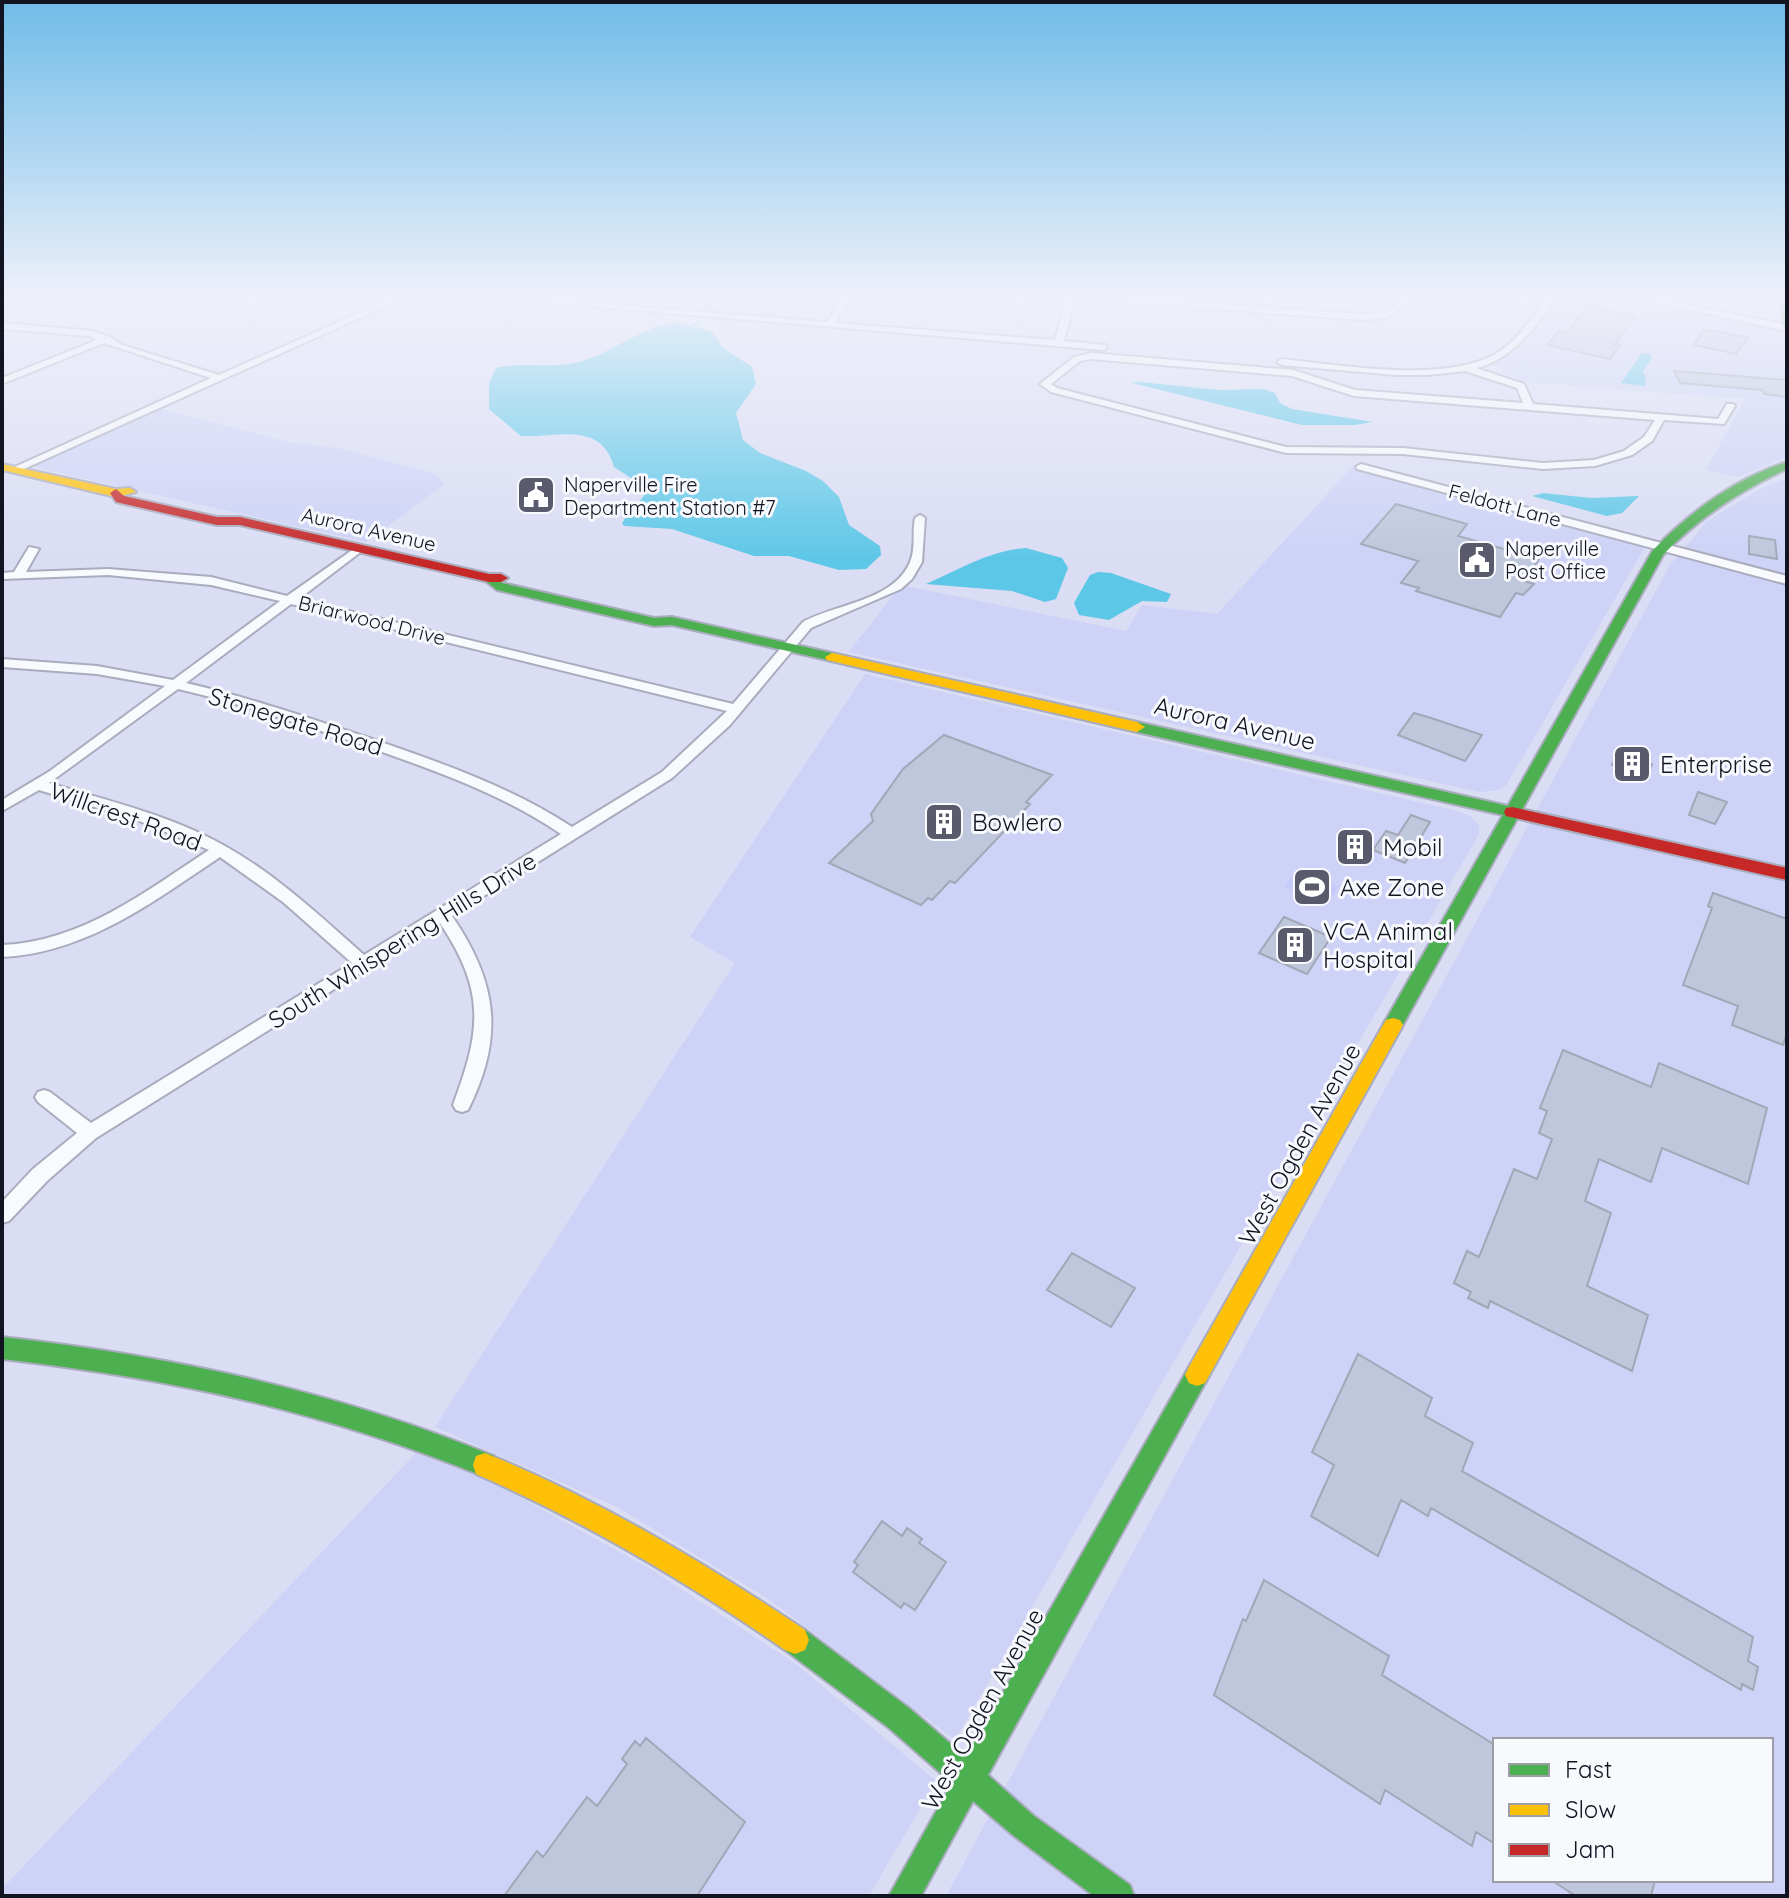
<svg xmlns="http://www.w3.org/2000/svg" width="1789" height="1898" viewBox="0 0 1789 1898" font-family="Quicksand,sans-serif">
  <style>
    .built { fill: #cdd2f6; fill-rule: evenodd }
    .green { fill: #c6ccf9 }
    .water { fill: #5dc7e7 }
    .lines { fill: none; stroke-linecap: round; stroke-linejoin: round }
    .stream { stroke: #5dc7e7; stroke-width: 2 }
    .building { fill: #bec7dc; stroke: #a1a7b7; stroke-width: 2 }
    .street-casing { stroke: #a9acbd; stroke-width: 4 }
    .fast-casing { stroke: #a9acbd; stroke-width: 4 }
    .slow-casing { stroke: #a9acbd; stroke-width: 4 }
    .jam-casing { stroke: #a9acbd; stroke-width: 4 }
    .street { fill: #f9fafd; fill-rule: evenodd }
    .fast { fill: #4caf50; fill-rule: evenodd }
    .slow { fill: #ffc107; fill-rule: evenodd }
    .jam { fill: #c62828; fill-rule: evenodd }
    .labels { text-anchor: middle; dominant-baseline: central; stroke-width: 6; stroke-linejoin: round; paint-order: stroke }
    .far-poi-label { font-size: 20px; fill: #131422; stroke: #f8f9fd; text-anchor: start }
    .far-street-label { font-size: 20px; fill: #131422; stroke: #f8f9fd }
    .street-label { font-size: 24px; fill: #131422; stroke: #f8f9fd }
    .poi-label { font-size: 24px; fill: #131422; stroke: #f8f9fd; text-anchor: start }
  </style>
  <rect width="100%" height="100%" fill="#daddf4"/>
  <!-- built -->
  <path class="built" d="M1550,294H1632L1780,324L1787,337V457L1738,477L1706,470L1745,399L1522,382L1485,360L1498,353Z
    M154,407L292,443L338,448L436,474L445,484L366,542L24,465Z
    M1353,466L1648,542L1507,784L1499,790L1480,792L849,652L901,585L1126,631L1142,605L1217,614Z
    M1787,478V1896H946L1670,565L1707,521L1761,488ZM1495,1740H1771V1880H1495Z
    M865,674L1457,811L1470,816L1479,825V834L955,1740L770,1600L617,1507L435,1427L735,963L690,937Z
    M416,1453L491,1481L652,1570L796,1664L936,1781L869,1896H2V1889Z"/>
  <!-- green -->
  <path class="green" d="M691,294H789L773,317L669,310Z
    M1297,869L1339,887L1327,905L1284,887Z"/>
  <!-- water -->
  <path class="water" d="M679,323L712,332L723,348L752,367L756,384L736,413L743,440L760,453L806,471L823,481L839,497L849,525L880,546L881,555L866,569L839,570L789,556H754L672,529L625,526L622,524C628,509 643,503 647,488L614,467C601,420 556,438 521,436L489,409V383L496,368C524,361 553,370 582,361C618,351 639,326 679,323Z
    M1642,353L1650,354L1652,358L1643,371L1646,377L1645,386L1621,383Z
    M1140,382L1219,390L1264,389L1275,393L1280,403L1292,409L1373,422L1355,425H1302L1132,383Z
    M1543,493L1591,498L1639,496L1622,513L1607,516L1532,496Z
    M1026,548L1062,558L1068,568L1056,599L1045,602L1012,591L926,584C958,570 991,550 1026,548Z
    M1098,572L1111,573L1171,594L1167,602L1142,601L1109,620L1079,615L1074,603L1090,575Z"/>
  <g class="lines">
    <!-- stream -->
    <path class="stream" d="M706,294L711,309
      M694,325L701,321"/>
  </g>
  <!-- building -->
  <path class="building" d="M1588,306L1637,316L1615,344L1620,345L1610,359L1547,345L1558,332L1566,333Z
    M1704,330L1716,331L1748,338L1736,354L1694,345Z
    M1674,371L1787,380V397L1765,394L1762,390L1680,383Z
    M1396,504L1467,524L1458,536L1539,559L1524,581L1534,584L1523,595L1516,593L1500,617L1416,591L1419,588L1401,583L1418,561L1361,544Z
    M1749,536L1775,540L1777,559L1749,554Z
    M1414,713L1431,718L1482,735L1465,761L1398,735Z
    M944,735L1052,775L1026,802L1030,804L955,883L950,881L932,900L928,898L921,905L829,863L873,821L871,814L903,769Z
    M1618,752L1652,764L1646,777L1612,765Z
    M1698,792L1727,802L1715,824L1689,815Z
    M1411,815L1430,822L1405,863L1373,850L1386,831L1398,835Z
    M1713,893L1787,919V1033L1783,1045L1732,1025L1738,1006L1683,985L1712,908L1708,906Z
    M1284,917L1331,937L1307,974L1259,953Z
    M1563,1050L1651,1087L1659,1063L1767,1108L1748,1184L1662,1148L1651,1182L1599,1159L1585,1201L1611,1213L1587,1286L1648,1315L1632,1371L1490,1301L1488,1308L1468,1298L1471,1292L1454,1283L1467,1251L1479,1257L1514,1169L1537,1179L1552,1139L1539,1133L1547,1111L1540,1108Z
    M1072,1253L1135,1288L1111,1327L1047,1290Z
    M1358,1354L1432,1398L1425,1416L1473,1443L1462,1471L1753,1637L1748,1661L1758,1667L1753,1690L1742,1684L1741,1690L1431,1508L1428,1516L1401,1500L1378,1556L1311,1516L1334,1465L1312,1452Z
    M882,1521L902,1536L907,1528L922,1539L919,1543L946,1562L915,1610L904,1603L901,1608L853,1572L858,1565L854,1562Z
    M1264,1580L1389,1656L1382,1675L1495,1745V1844L1476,1832L1472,1846L1385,1790L1380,1804L1214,1695L1243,1619L1246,1621Z
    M646,1738L745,1822L697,1896H504L537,1851L543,1857L587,1797L597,1806L627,1764L622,1759L635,1741L640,1746Z
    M1551,1880H1655L1651,1896H1576Z"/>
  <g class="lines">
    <defs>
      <path id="street" d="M402,294H413L17,472L8,470L211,378L104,343L2,384V378L97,340L90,336L2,329V323L92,331L110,337L122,345L219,375Z
        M443,294H480L827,322L845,294H853L835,323L1055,340L1068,294L1364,314L1384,313L1409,294H1419L1389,317L1364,320L1075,299L1064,341L1106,345V349L1103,350Z
        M1551,294H1560C1537,323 1514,360 1476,368L1524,384L1533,404L1718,419L1727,404H1733L1735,406L1724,424L1664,420L1652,441L1632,455L1595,466L1543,469L1403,454L1286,453L1051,392L1040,384L1074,357L1091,353L1293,370L1355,390L1523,403L1517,388L1465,371L1428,375H1396L1282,365L1277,362L1282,359C1340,365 1445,384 1497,353C1519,340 1535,314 1551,294ZM1091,359L1292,376L1354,396L1655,420L1644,437L1624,451L1594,460L1543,463L1403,448L1286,447L1057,388L1051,384L1080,361Z
        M1617,294H1634L1787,325V331Z
        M1361,464L1787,576V584L1357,469L1356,467Z
        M920,515L925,518L922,562L912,579L901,589L811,628L730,725L672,778L452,916C497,982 505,1036 468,1110L462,1112L456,1110L453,1105C481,1030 486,992 440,923L96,1138L47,1181L9,1221L2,1223V1202L33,1169L77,1133L38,1102L35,1097L38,1092L44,1090L50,1092L91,1123L352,963L283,902L220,857C153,902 86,953 2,957V945C81,942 145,892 209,850L137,820L39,790L2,811V800L50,771L165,686L97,674L2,667V659L97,666L173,680L280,601L211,585L108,575L2,579V573L14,572L29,547L39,549L26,572L108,569L211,577L287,596L358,546L364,549L362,551L299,599L733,704L803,622C835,604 894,601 910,562C916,549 912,532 915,518ZM291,604L727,711L662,772L572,827C509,786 439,762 369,738C309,718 248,697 186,683ZM178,689C240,703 300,724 360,744C430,769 499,792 561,834L364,955C320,916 276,874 223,845C170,815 108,801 49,783Z"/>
      <path id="fast" d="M1787,294V328L1782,325V297Z
        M1787,462V469C1740,491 1699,517 1663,555L1400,1030H1386L1383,1025L1503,815L1137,732L1129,727L1137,722L1508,806L1653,550C1690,512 1736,478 1787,462Z
        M489,574L502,583L654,618L672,617L832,653L839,657L832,661L672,625L654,626L497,590L482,578Z
        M2,1337C172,1356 335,1391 494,1456L497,1465L494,1474L485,1477C322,1411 176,1379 2,1359Z
        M1197,1364L1205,1367L1209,1375L1205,1383L988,1775L1034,1816L1130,1885L1134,1896H1094L1014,1836L973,1801L921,1896H889L952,1783L889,1728L785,1650L781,1640L785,1630L795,1626L805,1630L909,1708L966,1757L1189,1367Z"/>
      <path id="slow" d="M2,464L116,489L130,488L136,492L116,497L2,470Z
        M832,653L1137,722L1145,727L1137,732L827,660L825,657Z
        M1393,1018L1400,1020L1403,1025L1205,1383L1197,1386L1189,1383L1185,1375L1189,1367L1386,1020Z
        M485,1453C598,1499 703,1562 805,1630L809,1640L805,1650L795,1654L785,1650C687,1582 586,1522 476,1474L473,1465L476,1456Z"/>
      <path id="jam" d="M116,489L124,496L217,517H240L489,574H501L508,578L501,582H489L240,525H217L116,502L110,493Z
        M1512,807L1787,868V880L1506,816L1504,812L1506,808Z"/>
    </defs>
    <!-- street casing -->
    <use href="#street" class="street-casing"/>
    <!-- fast casing -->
    <use href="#fast" class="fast-casing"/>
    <!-- slow casing -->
    <use href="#slow" class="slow-casing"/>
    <!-- jam casing -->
    <use href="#jam" class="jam-casing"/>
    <!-- street -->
    <use href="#street" class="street"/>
    <!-- fast -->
    <use href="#fast" class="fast"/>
    <!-- slow -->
    <use href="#slow" class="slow"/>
    <!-- jam -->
    <use href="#jam" class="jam"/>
  </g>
  <!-- sky -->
  <linearGradient id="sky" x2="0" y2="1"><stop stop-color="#70bce8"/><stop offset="0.53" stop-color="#eef0fa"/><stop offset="1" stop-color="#eef0fa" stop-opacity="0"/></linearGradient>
  <rect width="1789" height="560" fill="url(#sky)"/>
  <!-- icons -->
  <defs>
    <symbol id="civic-square" viewBox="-11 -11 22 22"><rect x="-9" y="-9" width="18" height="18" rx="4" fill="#595a6c" stroke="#f8f9fd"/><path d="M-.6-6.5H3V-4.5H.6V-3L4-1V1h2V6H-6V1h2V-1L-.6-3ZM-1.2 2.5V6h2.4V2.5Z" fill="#fff"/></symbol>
    <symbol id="building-square" viewBox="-11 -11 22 22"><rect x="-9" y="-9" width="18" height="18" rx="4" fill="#595a6c" stroke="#f8f9fd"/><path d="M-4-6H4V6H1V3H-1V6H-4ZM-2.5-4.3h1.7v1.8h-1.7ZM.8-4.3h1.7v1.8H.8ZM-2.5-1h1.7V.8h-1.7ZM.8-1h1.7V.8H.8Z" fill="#fff"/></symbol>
    <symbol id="stadium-square" viewBox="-11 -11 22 22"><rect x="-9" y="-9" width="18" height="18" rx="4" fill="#595a6c" stroke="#f8f9fd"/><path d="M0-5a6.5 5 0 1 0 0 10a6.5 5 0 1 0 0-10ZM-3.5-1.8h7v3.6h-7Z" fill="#fff"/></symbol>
  </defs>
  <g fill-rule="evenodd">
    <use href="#civic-square" x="514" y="473" width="44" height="44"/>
    <use href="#civic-square" x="1455" y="538" width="44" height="44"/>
    <use href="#building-square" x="1610" y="742" width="44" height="44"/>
    <use href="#building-square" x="922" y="800" width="44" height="44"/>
    <use href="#building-square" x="1333" y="825" width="44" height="44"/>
    <use href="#stadium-square" x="1290" y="865" width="44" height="44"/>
    <use href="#building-square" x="1273" y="923" width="44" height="44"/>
  </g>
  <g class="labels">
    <!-- far-poi labels -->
    <g class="far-poi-label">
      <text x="564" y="484">Naperville Fire<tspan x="564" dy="23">Department Station #7</tspan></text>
      <text x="1505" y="548">Naperville<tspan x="1505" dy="23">Post Office</tspan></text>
    </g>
    <!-- far-street labels -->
    <g class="far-street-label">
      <text transform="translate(1505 505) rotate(15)">Feldott Lane</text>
      <text transform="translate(369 529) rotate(13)">Aurora Avenue</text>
      <text transform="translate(372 620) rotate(14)">Briarwood Drive</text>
    </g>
    <!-- street labels -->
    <g class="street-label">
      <text transform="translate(296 721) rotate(17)">Stonegate Road</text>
      <text transform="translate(1235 723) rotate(13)">Aurora Avenue</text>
      <text transform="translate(126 816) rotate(20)">Willcrest Road</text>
      <text transform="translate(402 940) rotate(-32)">South Whispering Hills Drive</text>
      <text transform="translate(1299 1144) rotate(-61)">West Ogden Avenue</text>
      <text transform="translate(982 1709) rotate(-61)">West Ogden Avenue</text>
    </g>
    <!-- poi labels -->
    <g class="poi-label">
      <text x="1660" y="764">Enterprise</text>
      <text x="972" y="822">Bowlero</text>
      <text x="1383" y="847">Mobil</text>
      <text x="1340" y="887">Axe Zone</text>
      <text x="1323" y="931">VCA Animal<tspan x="1323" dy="28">Hospital</tspan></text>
    </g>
  </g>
  <!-- border -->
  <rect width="1789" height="1898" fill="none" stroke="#131422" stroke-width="8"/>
  <!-- legend -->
  <rect x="1493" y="1738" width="280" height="144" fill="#f8f9fd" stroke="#9c9da5" stroke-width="2"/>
  <rect x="1509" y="1764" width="40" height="12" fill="#4caf50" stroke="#9c9da5" stroke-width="2"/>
  <text x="1565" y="1778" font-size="24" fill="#131422">Fast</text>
  <rect x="1509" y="1804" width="40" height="12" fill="#ffc107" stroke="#9c9da5" stroke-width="2"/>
  <text x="1565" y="1818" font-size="24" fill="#131422">Slow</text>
  <rect x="1509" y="1844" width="40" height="12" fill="#c62828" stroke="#9c9da5" stroke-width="2"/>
  <text x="1565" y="1858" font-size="24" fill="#131422">Jam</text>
</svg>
